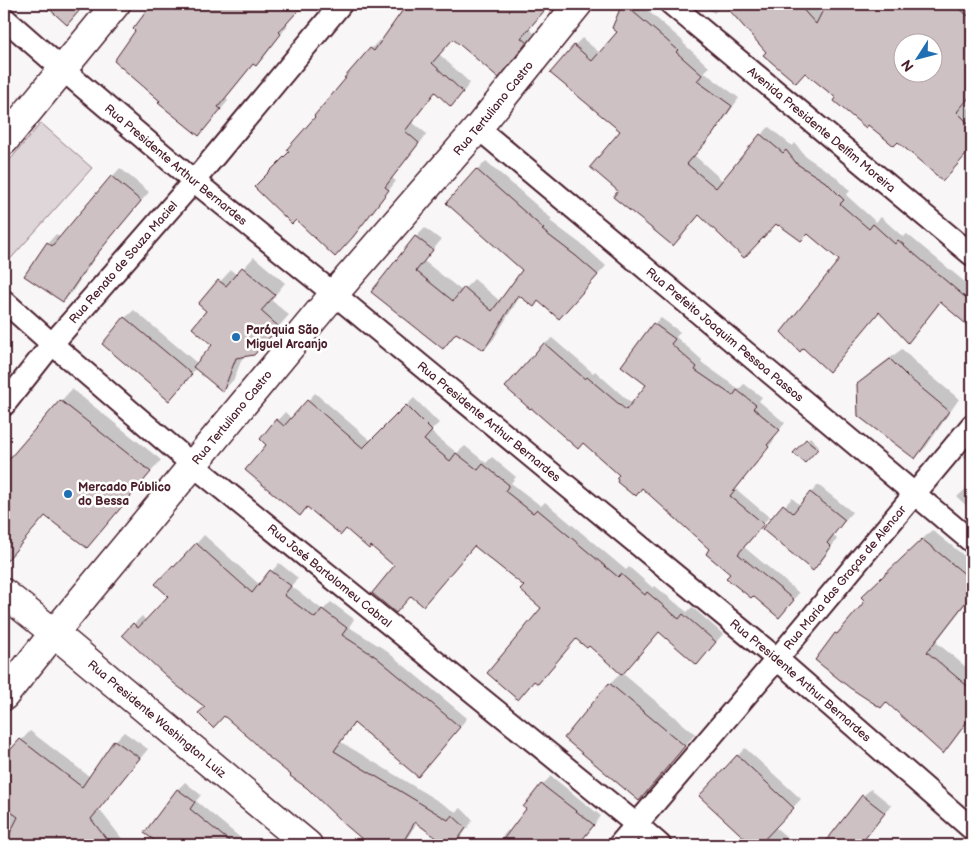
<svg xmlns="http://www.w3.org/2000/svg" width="976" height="849" viewBox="0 0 976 849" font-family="'Balsamiq Sans',sans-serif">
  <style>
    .green { fill: #ded6d9; stroke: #947a82 }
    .shadow { fill: #0003; fill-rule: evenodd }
    .building { fill: #cdc1c4; stroke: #4a1f2b; fill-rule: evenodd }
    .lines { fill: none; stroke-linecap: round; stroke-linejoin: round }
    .street-casing { stroke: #4a1f2b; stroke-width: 25 }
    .secondary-casing { stroke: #4a1f2b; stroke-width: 31 }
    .street { stroke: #fff; stroke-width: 21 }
    .secondary { stroke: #fff; stroke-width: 28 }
    .poi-dot { fill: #1f6fb2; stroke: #fff; stroke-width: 2 }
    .labels { text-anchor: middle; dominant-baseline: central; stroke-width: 5; stroke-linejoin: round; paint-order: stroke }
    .street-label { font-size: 12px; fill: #4a1f2b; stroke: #fff }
    .poi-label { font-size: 12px; font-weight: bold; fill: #4a1f2b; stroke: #fff; text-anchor: start }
  </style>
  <rect width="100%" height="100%" fill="#f8f6f7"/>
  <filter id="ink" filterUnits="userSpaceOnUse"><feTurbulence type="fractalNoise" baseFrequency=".02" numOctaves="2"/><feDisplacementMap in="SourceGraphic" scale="10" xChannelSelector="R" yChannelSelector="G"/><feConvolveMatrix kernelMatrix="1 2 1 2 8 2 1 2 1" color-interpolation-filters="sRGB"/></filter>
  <g filter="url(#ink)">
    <!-- green -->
    <path class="green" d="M41,123L92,168L5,265L4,264V167Z"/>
    <!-- shadow -->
    <path class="shadow" d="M153,4H303L286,24L288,25L264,57L256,65L254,63L226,98L228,101L207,126L199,135L162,101L137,31L134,29Z
      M408,4H550L529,29L534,33L507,68L453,38L439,54L470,83L459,97L436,91L412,122L427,134L392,178L396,181L361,227L343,247L291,152L317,117L371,49L379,40L381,43Z
      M623,4H640L684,42L683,43L709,67L704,72L739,98L720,125L694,155L723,181L761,135L769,127L792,146L795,143L805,156L835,176L850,191L846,195L876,222L881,217L903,237L907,234L972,288V328L941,301L915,334L908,341L841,260L808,233L779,223L700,214L680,237L620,191L622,131L574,46L582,38L600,53L619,32L614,27Z
      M702,4H723L714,13Z
      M726,4H813L822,14L827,4H971L972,5V94L964,103L972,111V147L950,172L838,98L806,72L768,52ZM904,42H934V72H904Z
      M486,161L552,219L550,221L585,247L606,266L568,308L539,300L534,305L521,295L493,340L484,349L457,332L442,348L372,291L416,237L425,228L441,240L424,261L462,291L474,279L500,301L523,270L448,203Z
      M120,168L149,192L100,250L72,292L63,301L48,243L56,234L61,238L112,177Z
      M254,257L285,283L271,300L289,315L265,342L254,354L243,356L234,379L223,391L196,368L178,391L125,318L134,310L198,364L214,345L208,310L200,303L231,270L237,275Z
      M661,318L680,332L676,337L702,360L701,362L739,389L744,384L762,397L759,401L785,423L773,438L775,439L736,489L769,517L744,547L799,593L785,610L731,574L711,549L642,487L621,475L545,344L552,338L593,373L595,371L632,404L648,385L654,324Z
      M902,349L919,366L959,399L926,447L915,458L858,385L870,373Z
      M72,389L161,460L98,535L87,546L46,515L4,563V467L61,401Z
      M315,393L371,441L414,398L439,423L430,431L457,453L465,446L486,463L492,457L516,477L511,483L541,506L545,502L626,570L629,567L653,588L655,586L687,612L692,607L723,634L704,656L660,631L622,673L695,734L651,788L639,799L610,684L622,672L542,608L525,586L474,545L423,605L411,595L396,565L261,439L285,412L292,419Z
      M810,437L819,446L805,462L795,453Z
      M972,446V464L963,457Z
      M972,483V511L957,497Z
      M818,485L852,512L833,535L837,539L821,562L813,569L764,529L792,498L800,505Z
      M932,530L972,562V595L936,642L972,672V716L952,743L943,752L836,634L867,601L872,588Z
      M204,535L260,585L279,563L298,578L291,586L323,610L331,602L354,619L349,627L384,649L467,718L426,768L418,776L355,723L341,742L456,812L461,808L473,820L459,840L453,845H448L417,822L403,845H371L342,821L308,787L224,715L206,707L134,624L142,616L146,621L169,595L157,584L182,558L183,559Z
      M30,731L90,777L115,741L124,732L148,749L99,809L123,840L120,844L122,845H8L4,844V764L6,761L4,759Z
      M745,748L801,799L775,827L796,845H754L700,796Z
      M551,776L601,816L580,843L582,845H495L508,830L510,832L527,809L525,807L542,785Z
      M185,782L201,795L196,801L249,845H163L146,832L178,789Z
      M871,789L891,805L860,845H833L863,796Z"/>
    <!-- building -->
    <path class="building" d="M44,4H85L67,25Z
      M152,4H304L279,32L281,34L256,66L253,64L218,107L221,109L199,136L158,103L160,101L114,61L135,31L133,29Z
      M407,4H550L521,38L527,42L499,78L453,39L432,63L463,92L451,107L435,92L405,131L419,143L385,187L389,190L353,237L335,257L296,220L292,224L254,187L289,152L287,149L315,117L314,116L346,78H344L370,48L374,51Z
      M622,4H624L678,50L676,52L702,75L697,81L732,106L713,134L687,164L716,188L760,134L783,153L786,150L797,164L827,183L844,200L840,204L869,229L873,224L895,244L898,240L972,303V329L940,302L908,343L879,312L829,372L803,348L800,352L781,332L839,260L808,234L801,241L779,225L778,226L776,224L744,258L699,215L673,246L644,222L613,197L618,191L590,167L620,131L550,73L574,45L592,61L617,32L612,28Z
      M724,4H798L816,24L826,4H954L972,19V94L957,112L972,127V148L943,181L898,142L894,146L868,125L866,128L834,101L836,98L805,73L796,83L763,55L766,52ZM904,42H934V72H904Z
      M476,169L544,229L542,230L576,256L598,275L559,319L538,301L534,307L518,295L484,350L456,333L443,349L371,292L415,236L433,250L416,271L453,301L464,287L492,311L522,270L446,203Z
      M111,176L141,201L92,260L63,302L24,276L47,242L52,246Z
      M242,267L275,295L261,311L279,327L254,355L236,358L223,392L193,367L212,345L192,328L206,311L198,304L218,280L226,286Z
      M124,317L192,374L169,401L102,344Z
      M653,323L675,339L671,344L697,367L695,370L733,396L737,390L756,405L753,408L780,430L767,445L769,447L730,496L764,524L738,554L794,600L779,618L753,596L751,598L726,578L730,574L706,554L709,549L642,488L636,496L634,494L633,495L617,482L618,480L616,478L619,475L583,443L578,449L531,408L530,409L505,387L544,343L585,379L587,377L626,410L646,385L621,366Z
      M890,359L908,377L949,411L915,459L858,416L857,384Z
      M60,400L151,472L87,548L45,516L4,564V465Z
      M307,400L363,448L406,405L432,431L424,440L450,461L456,453L478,470L483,464L509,485L505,491L533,513L537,509L618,577L621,574L645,595L647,592L679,619L683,614L716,642L697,665L659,632L622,675L589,646L587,648L576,639L538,684L534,681L518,700L487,673L541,608L520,590L524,586L474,546L423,606L411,596L396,613L372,593L394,566L371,546L369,549L346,529L341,535L307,507L300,516L245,470L266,445L260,439L276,419L284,426Z
      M806,439L818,449L805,463L793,453Z
      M810,492L845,520L827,543L831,547L813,571L762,529L783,504L793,513Z
      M922,539L972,580V594L927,652L972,690V715L943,754L886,702L881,708L850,688L815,660L835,633L837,634L865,601L861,597Z
      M196,543L252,593L270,570L291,586L284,595L315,618L322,609L347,628L342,635L376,657L460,727L418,777L354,723L334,751L448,820L452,815L466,828L454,845H446L415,822L401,845H369L342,822L307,788L290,776L291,775L266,755L254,742L224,716L213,728L198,713L205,707L176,685L122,635L133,623L138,628L168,596L155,584L173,565L174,567Z
      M609,683L685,746L639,801L564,738Z
      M20,739L82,787L114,740L140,758L91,819L111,845H4L18,817L4,807V757Z
      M737,755L794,808L759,845H752L699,796Z
      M541,784L594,825L578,845H499L526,809L523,807Z
      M177,789L195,802L190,809L234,845H161L144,833Z
      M862,795L885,813L860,845H823Z"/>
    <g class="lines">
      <defs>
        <g id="street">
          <path id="s1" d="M671,4L972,255"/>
          <path id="s2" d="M4,18L62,69L194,181L334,294L777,659L972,829"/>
          <path id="s3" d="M478,128L972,542"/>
          <path id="s4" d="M4,301L52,344L193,465L637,825L660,845"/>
          <path id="s5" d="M4,405L52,344L194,181L341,4"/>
          <path id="s6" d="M619,845L777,659L972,425"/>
        </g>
        <g id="secondary">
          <path d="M4,141L116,4"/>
          <path id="s7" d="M4,593L54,633L308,845"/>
          <path id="s8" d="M4,696L54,633L334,294L478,128L578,4"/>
        </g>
      </defs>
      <!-- street casing -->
      <use href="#street" class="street-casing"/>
      <!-- secondary casing -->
      <use href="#secondary" class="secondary-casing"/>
      <!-- street -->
      <use href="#street" class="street"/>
      <!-- secondary -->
      <use href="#secondary" class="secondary"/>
    </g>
  </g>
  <!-- markers -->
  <g class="poi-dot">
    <circle cx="236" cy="337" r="5"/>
    <circle cx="68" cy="494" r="5"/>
  </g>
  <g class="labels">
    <!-- street labels -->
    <g class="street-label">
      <text stroke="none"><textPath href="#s8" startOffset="765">Rua Tertuliano Castro</textPath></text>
      <text stroke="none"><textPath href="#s1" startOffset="196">Avenida Presidente Delfim Moreira</textPath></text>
      <text stroke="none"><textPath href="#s2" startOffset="226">Rua Presidente Arthur Bernardes</textPath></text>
      <text stroke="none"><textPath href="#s5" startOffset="186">Rua Renato de Souza Maciel</textPath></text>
      <text stroke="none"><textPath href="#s3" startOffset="322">Rua Prefeito Joaquim Pessoa Passos</textPath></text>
      <text stroke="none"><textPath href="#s8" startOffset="360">Rua Tertuliano Castro</textPath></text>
      <text stroke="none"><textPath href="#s2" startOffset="631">Rua Presidente Arthur Bernardes</textPath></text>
      <text stroke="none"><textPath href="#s4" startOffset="426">Rua José Bartolomeu Cabral</textPath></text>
      <text stroke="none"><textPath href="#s6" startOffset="350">Rua Maria das Graças de Alencar</textPath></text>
      <text stroke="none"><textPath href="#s2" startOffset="1036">Rua Presidente Arthur Bernardes</textPath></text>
      <text stroke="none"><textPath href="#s7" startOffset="198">Rua Presidente Washington Luiz</textPath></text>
    </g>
    <!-- poi labels -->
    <g class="poi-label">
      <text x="246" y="330">Paróquia São<tspan x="246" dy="14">Miguel Arcanjo</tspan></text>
      <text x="78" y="487">Mercado Público<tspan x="78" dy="14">do Bessa</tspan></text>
    </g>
  </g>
  <!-- margin -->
  <rect width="976" height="849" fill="none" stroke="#fff" stroke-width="20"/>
  <rect x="10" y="10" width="956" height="829" fill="none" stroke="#4a1f2b" stroke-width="2" filter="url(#ink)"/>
  <!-- north arrow -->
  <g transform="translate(918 58) rotate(234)"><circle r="24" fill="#ffffff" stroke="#b7a5aa"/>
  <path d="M0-4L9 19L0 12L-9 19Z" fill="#1f6fb2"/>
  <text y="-8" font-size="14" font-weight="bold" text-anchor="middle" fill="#4a1f2b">N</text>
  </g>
</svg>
